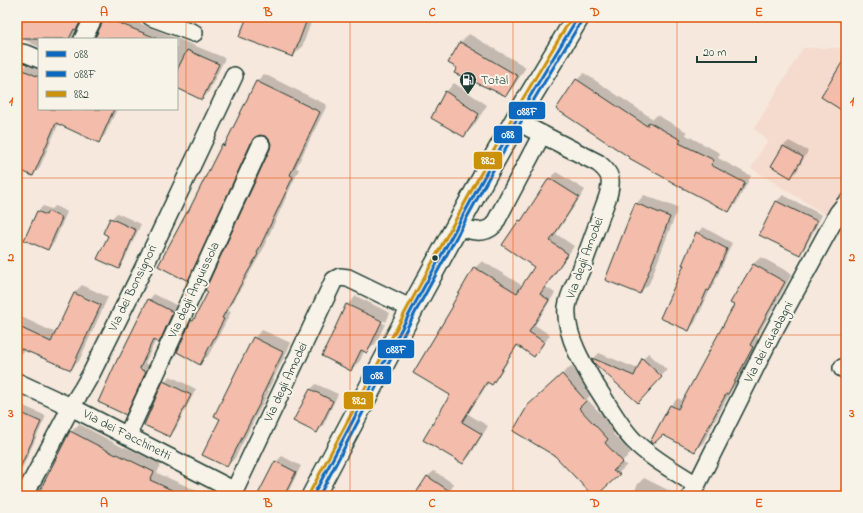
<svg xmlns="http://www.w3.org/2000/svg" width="863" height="513" viewBox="0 0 863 513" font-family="'Indie Flower',sans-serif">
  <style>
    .built { fill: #f5dbcd }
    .shadow { fill: #0003 }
    .building { fill: #f4bcaa; stroke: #1f3d34 }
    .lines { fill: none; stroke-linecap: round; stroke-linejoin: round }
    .minor-casing { stroke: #1f3d34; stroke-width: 20 }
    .secondary-casing { stroke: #1f3d34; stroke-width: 25 }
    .minor { stroke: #f7f3e8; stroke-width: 17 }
    .secondary { stroke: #f7f3e8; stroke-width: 22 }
    .bus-1-casing { stroke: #f7f3e8; stroke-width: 6 }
    .bus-2-casing { stroke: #f7f3e8; stroke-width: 6 }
    .bus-3-casing { stroke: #f7f3e8; stroke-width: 6 }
    .bus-1 { stroke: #0c69bf; stroke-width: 3 }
    .bus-2 { stroke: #0c69bf; stroke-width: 3 }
    .bus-3 { stroke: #cc910a; stroke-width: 3 }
    .grid { fill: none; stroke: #de580e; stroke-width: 1; stroke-opacity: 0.55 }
    .bus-dot { fill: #1f3d34; stroke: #f7f3e8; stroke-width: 1.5 }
    .labels { text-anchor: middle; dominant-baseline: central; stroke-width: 4; stroke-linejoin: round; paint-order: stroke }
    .poi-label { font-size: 13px; fill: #1f3d34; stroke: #f7f3e8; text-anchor: start }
    .street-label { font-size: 13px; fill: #1f3d34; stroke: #f7f3e8 }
    .line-badge { stroke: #f7f3e8; stroke-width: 1.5 }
    .badge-label { font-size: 11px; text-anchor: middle; font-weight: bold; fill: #fff }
    .neatline { fill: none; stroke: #de580e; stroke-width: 1.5 }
    .grid-label { font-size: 13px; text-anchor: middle; font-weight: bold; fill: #de580e }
  </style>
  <rect width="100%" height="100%" fill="#f6e8dc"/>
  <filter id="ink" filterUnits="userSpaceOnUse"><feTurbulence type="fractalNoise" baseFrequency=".025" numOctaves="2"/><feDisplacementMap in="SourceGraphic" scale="8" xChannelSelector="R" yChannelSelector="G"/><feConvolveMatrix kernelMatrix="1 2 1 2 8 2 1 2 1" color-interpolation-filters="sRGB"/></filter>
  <g filter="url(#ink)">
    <!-- built -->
    <path class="built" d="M803,48H846V195L826,215L751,168L768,140L754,129Z"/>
    <!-- shadow -->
    <path class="shadow" d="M17,17H85L82,39H39V47L17,36Z
      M107,17H124L225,58L208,93L202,99L177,87V39H95Z
      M248,17H313L302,47L293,56Z
      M469,34L526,67L514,86L506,95L458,68L460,43Z
      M32,59L39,61V109H117L105,135L98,142L59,123L39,169L33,175L23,171L17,185V84L26,65Z
      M584,73L653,119L657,115L687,132L686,135L720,153L718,158L751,176L736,204L729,211L577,80Z
      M264,74L327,105L296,168L299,169L264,246H265L228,311L231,312L208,356L200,363L192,321L197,316L210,292L271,149L272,144L270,138L265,135H258L195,272L187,279L188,212L191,209L223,145L228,140L257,81Z
      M454,83L487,105L473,127L464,135L446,92Z
      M789,141L808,151L797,171L791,176L783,146Z
      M556,172L585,190L556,234L574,246L546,287L555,293L535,325L550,335L541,348L534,355L518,345L498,377L492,384L489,382L468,414L488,426L470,456L463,462L452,395L455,306L475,268L482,261L523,286L535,267L520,221L527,214L550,179Z
      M644,195L678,208L649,284L640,292L636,204Z
      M783,195L822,215L805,248L799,254L762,230L777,201Z
      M43,206L51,209L55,206L67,212L54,243L48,249L37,212Z
      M117,213L141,224L124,261L119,267L111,219Z
      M703,227L732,243L714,284L711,288L695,323L689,329L685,265L697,233Z
      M761,257L792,274L757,337L760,339L735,385L732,389L703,443L695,451L670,406L678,398L683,401L735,305L753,264Z
      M82,285L108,297L79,361L71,369L26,349L17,357V315L56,333L74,293Z
      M154,294L178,306L164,336L159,342L156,340L145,363L151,366L132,408L126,413L149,300Z
      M356,296L390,313L386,322L349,305V307L385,324L376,343L367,352L364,351L360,361L351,369L347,305Z
      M262,330L291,343L268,390L269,391L235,458L227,466L221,418L254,338Z
      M599,353L638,369L643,359L648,353L667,370L643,396L593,359Z
      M571,366L594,391L587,399L616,430L613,434L631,453L621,462L627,465L594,496L537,398Z
      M170,376L196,389L175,430L169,436L145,424L164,382Z
      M316,384L338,394L323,426L317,432L310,390Z
      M17,404L23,407L24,406L46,416L19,475L17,477Z
      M79,424L124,448L125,447L161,464L157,473L209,496H39L71,432Z
      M282,456L301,466L286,496H259L276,462Z
      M434,471L454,484L447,496H415L428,476Z
      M644,478L676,494L674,496H632L638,484Z"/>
    <!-- building -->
    <path class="building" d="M17,17H83L76,30L74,29L69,39H17Z
      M104,17L156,38V39H98L95,38L103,21Z
      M247,17H308L293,57L239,37Z
      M460,42L518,76L506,96L454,73L457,68L448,63Z
      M187,50L219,64L202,100L177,88V70Z
      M846,56V113L821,97Z
      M23,70L39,77V109H114L99,143L56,123L33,176L17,169V82Z
      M576,79L647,126L649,122L681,140L679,143L714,160L711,165L745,183L729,212L679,186L629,158V157L556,109Z
      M256,81L320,112L290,175L293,177L257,253L258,254L222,318L224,319L200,365L177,352L191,320L193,321L208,292L205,290L270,149L271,144L269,139L265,136L260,135L255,137L252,141L188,281L181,277V278L158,266L187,212H188L222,144L224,146Z
      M445,91L479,114L464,137L431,118Z
      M783,146L803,157L791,178L771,166Z
      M549,178L579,197L550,241L568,254L540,294L549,300L529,332L544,342L534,357L517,345L492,385L487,382L462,422L482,434L463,464L423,440L450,395L413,373L453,306L452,305L474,267L517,293L534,267L502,245L519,220L521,221Z
      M776,201L817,221L800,255L759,235Z
      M635,203L670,217L640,294L605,280Z
      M37,211L46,215L48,211L62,218L48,250L24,240Z
      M110,218L136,230L119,269L97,259L108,236L103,233Z
      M696,232L727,249L709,291L707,290L689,331L660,318L684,265H682Z
      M753,264L785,282L750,345L753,347L728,394H726L695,452L663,435L653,444L650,442L670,405L678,409L734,305L730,303Z
      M74,293L101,305L71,370L17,347V326L51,342Z
      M148,299L173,312L159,343L153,340L140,368V369L146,372L126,415L98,402L118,358H119Z
      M346,304L382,321L367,353L361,350L351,371L322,356Z
      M253,337L283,352L261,398L262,399L227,467L202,455L220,419L214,416Z
      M592,358L634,376L642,358L662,377L638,403L594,363Z
      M562,374L586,401L579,408L608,439L605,443L623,462L613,471L620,474L596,496H593L555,456L513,431L528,405Z
      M163,381L191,395L170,437L144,425Z
      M310,389L333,401L317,433L293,421Z
      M17,411L41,422L17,474Z
      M70,431L116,455L117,454L154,472L150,480L185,496H37Z
      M275,461L296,472L284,496H257Z
      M427,476L457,496H414Z"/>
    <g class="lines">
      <defs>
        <path id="minor" d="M151,17L194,33
          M83,39L94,17
          M17,52L27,54L39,59
          M516,121L598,163C612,174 612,180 608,196C599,221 590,246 581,270C576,282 569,294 567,307C564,339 590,376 606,402C614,415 623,430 634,441C652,459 675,471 696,485
          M458,226C470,231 484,235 494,225L542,134
          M842,368L846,370
          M17,382L71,407L235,491
          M127,436L261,145
          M24,496L71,407L83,388L91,374L143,269L234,76
          M232,496L334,280L340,277L348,278L412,309
          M691,496L771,336L838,213L846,203"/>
        <path id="secondary" d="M313,496L412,309L484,177L526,103L578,17"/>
      </defs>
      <!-- minor casing -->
      <use href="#minor" class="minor-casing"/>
      <!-- secondary casing -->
      <use href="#secondary" class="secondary-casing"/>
      <!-- minor -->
      <use href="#minor" class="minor"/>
      <!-- secondary -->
      <use href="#secondary" class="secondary"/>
      <defs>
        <path id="bus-1" d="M313,496L412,309L484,177L526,103L578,17"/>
        <path id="bus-2" d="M319,496L416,311L488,179L530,106L582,20"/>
        <path id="bus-3" d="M309,494L408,307L480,175L522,100L572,17"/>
      </defs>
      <!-- bus-1 casing -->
      <use href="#bus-1" class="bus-1-casing"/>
      <!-- bus-2 casing -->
      <use href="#bus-2" class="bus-2-casing"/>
      <!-- bus-3 casing -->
      <use href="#bus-3" class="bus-3-casing"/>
      <!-- bus-1 -->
      <use href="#bus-1" class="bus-1"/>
      <!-- bus-2 -->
      <use href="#bus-2" class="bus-2"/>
      <!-- bus-3 -->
      <use href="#bus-3" class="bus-3"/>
    </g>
  </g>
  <!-- grid -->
  <path class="grid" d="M186,17V496M350,17V496M513,17V496M677,17V496M17,178H846M17,335H846"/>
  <!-- icons -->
  <defs>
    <symbol id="fuel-pin" viewBox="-11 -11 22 30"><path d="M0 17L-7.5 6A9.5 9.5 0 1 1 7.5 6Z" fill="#1f3d34" stroke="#f7f3e8"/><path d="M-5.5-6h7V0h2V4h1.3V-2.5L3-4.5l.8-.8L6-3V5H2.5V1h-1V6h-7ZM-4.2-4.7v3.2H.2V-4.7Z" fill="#fff"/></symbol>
  </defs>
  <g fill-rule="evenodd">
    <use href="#fuel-pin" x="458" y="70" width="20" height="27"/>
  </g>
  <!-- markers -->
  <circle class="bus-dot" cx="435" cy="258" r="3.5"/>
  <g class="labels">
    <!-- poi labels -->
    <g class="poi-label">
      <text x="481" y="80">Total</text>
    </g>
    <!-- street labels -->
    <g class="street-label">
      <text transform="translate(585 258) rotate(-70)">Via degli Amodei</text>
      <text transform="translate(133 288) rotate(-64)">Via dei Bonsignori</text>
      <text transform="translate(194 290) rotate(-65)">Via degli Anguissola</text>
      <text transform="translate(769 342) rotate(-62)">Via dei Guadagni</text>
      <text transform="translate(286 382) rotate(-65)">Via degli Amodei</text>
      <text transform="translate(127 435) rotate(27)">Via dei Facchinetti</text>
    </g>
  </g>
  <g class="line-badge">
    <rect x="508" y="101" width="38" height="19" rx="4" fill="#0c69bf"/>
    <rect x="493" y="125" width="30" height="19" rx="4" fill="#0c69bf"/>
    <rect x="473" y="151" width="30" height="19" rx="4" fill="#cc910a"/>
    <rect x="377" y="339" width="38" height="20" rx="4" fill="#0c69bf"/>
    <rect x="362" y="365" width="30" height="20" rx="4" fill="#0c69bf"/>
    <rect x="343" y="391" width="31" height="19" rx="4" fill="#cc910a"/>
  </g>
  <g class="badge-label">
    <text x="527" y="115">088F</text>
    <text x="508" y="138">088</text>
    <text x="488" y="164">882</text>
    <text x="396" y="353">088F</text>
    <text x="377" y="379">088</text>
    <text x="359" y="404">882</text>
  </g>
  <!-- margin -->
  <rect width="863" height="513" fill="none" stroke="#f7f3e8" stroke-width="44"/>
  <!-- legend -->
  <rect x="38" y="38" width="140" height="72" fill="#f7f3e8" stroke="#a1aaa0"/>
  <rect x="46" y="51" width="20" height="6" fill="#0c69bf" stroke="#a1aaa0"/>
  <text x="74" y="58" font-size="12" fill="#1f3d34">088</text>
  <rect x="46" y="71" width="20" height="6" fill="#0c69bf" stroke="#a1aaa0"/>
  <text x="74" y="78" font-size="12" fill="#1f3d34">088F</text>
  <rect x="46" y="91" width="20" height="6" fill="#cc910a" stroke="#a1aaa0"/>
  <text x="74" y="98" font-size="12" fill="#1f3d34">882</text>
  <!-- scale -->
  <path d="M697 56v6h59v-6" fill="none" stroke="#1f3d34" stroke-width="2"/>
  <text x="703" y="56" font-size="12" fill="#1f3d34" stroke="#f7f3e8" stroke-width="3" paint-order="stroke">20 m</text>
  <rect x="22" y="22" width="819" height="469" class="neatline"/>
  <g class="grid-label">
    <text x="104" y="16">A</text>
    <text x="268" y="16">B</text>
    <text x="432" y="16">C</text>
    <text x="595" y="16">D</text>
    <text x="759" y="16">E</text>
    <text x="11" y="105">1</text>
    <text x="852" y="105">1</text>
    <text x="11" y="261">2</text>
    <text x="852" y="261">2</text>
    <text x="11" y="417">3</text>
    <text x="852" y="417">3</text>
    <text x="104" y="507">A</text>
    <text x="268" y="507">B</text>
    <text x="432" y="507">C</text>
    <text x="595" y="507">D</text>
    <text x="759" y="507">E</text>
  </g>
</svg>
